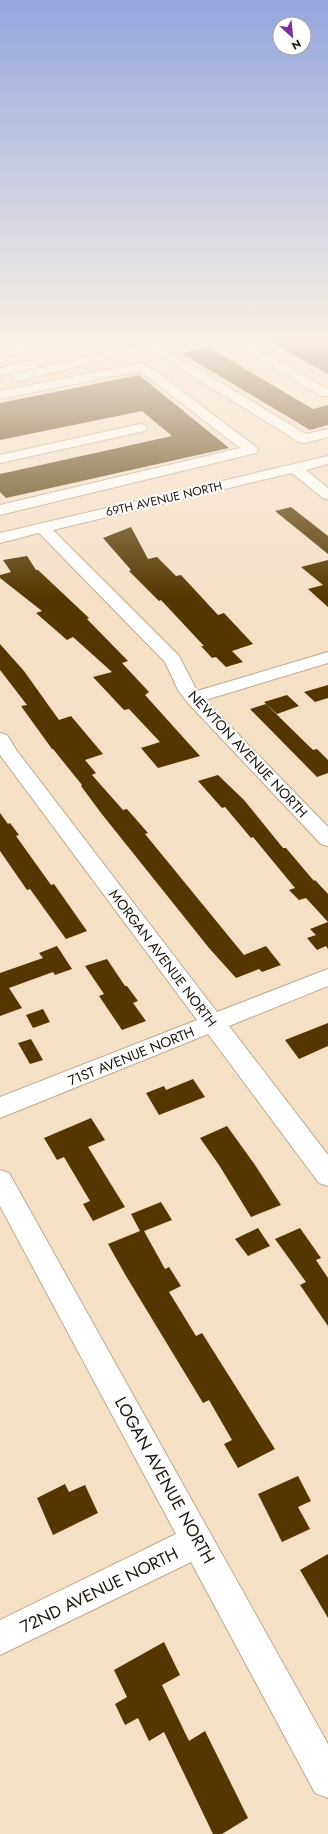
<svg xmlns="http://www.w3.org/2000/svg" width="328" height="1834" viewBox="0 0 328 1834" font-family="Jost,sans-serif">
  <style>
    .building { fill: #553600 }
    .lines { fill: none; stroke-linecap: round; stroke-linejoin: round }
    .minor-casing { stroke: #bdaa90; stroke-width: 2 }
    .minor { fill: #fff; fill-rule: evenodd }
    .labels { text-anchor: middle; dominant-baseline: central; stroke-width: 4; stroke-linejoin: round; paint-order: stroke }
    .far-street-label { font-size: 12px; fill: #1d160d; stroke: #fff }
    .street-label { font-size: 14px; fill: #1d160d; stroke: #fff }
    .near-street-label { font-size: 17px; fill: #1d160d; stroke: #fff }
  </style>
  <rect width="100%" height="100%" fill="#f5e0c6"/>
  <!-- building -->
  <path class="building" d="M269,341H328V374Z
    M208,347L313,409L328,405V425L310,430L181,353Z
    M139,375L229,448L6,498L0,492V474L172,436L142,411L0,440V403Z
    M291,507L328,536V554L275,511Z
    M131,527L148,559L157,557L176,576L181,575L218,615L224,613L253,644L232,651L243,662L226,667L216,657L212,658L201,646H204L161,600L159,601L129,571L131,570L103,538Z
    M27,556L36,570H38L89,618L87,619L128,661L122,663L149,692L145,695L200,756L158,768L141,748L160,742L129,709L124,710L93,677L112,672L73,637L67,640L36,613L42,611L0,578V575L11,572L3,560Z
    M328,560V607L308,589L323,585L301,567Z
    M0,644L24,671L59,720L71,716L103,754L85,760L96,773L92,775L123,810L127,809L148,833L145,834L244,955L266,946L281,965L262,972L259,969L236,978L209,948L101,813L81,786L82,785L53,749H52L21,706L27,705L0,670Z
    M328,685V698L315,702L304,692Z
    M287,695L299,706L277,714L264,702Z
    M266,704L313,750L317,749L328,760V773L317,777L250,709Z
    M218,775L244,800L283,848H286L314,881L315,880L328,894V922L306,898L299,900L289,890L295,888L253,837L251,838L225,807L222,808L198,781Z
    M0,813L8,824L10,823L19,835L16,836L51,885L54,884L87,931L66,939L30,889L27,890L0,851Z
    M328,922V949L326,946L317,950L307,938L316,935L310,929Z
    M57,946L72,969L55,975L53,972L9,988L22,1008L0,1016V973L43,958L39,953Z
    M107,959L125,986H127L138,1001L133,1003L146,1021L122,1030L99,996L104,994L85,966Z
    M43,1009L50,1022L33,1028L26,1015Z
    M328,1023V1046L299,1059L285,1040Z
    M31,1039L43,1060L30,1064L18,1043Z
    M193,1079L205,1097L159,1115L146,1093L164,1086L166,1090Z
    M91,1118L105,1140L88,1147L125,1207L93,1221L83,1204L90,1201L64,1157L57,1160L44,1138Z
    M227,1126L255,1165L281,1205L251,1217L219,1165L200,1138Z
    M161,1202L172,1220L144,1231L165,1269L169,1267L181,1286L169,1292L196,1336L202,1333L275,1449L238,1468L224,1444L232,1440L209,1400L203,1403L126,1276L108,1244L140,1231L131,1214Z
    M258,1228L270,1246L248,1256L235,1239Z
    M300,1228L321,1258L316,1260L328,1278V1326L300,1285L306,1282L275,1239Z
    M298,1476L311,1501L298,1507L310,1529L282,1542L258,1494Z
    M65,1484L69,1492L85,1485L98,1513L53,1535L37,1498Z
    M328,1554V1618L300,1570Z
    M164,1642L180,1675L162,1685L189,1741L205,1731L248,1818L222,1834H213L164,1732L149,1741L138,1718L125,1725L115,1704L127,1697L114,1670Z"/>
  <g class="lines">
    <defs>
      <path id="minor" d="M36,341H59L57,344L0,357V349Z
        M138,341H164L165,343L161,346L306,434L328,429V437L304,443L299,442L149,349L18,381L13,380L12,377L13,374L140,344Z
        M229,341H244L328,389V396H321Z
        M33,360L37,361L39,364L37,367L0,376V368Z
        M142,363L146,364L256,447L258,450L256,453L0,515V505L240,448L140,371L0,399V391Z
        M140,424L145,425L147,428L145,431L0,463V455Z
        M328,456V464L306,470L328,488V499L323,498L292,473L53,530L179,656L197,691L328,652V663L205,700L328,827V846L321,844L187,702L178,690L165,662L39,533L0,543V533Z
        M0,733L7,735L17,751L217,1012L328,969V986L229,1026L328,1155V1186L319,1183L208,1034L0,1118V1097L197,1020L0,755Z
        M0,1170L9,1173L328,1744V1798L315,1793L191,1562L0,1655V1620L176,1534L0,1206Z"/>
    </defs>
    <!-- minor casing -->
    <use href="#minor" class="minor-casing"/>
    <!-- minor -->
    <use href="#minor" class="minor"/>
  </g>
  <!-- sky -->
  <linearGradient id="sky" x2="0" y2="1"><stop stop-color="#95a6dd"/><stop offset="0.57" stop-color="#faf1e5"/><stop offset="1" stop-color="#faf1e5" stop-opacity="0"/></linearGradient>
  <rect width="328" height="598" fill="url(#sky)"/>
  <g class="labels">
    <!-- far-street labels -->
    <g class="far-street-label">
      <text transform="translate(164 499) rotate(-13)">69TH AVENUE NORTH</text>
    </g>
    <!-- street labels -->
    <g class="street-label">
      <text transform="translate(248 754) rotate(47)">NEWTON AVENUE NORTH</text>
      <text transform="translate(163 958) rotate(53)">MORGAN AVENUE NORTH</text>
      <text transform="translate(131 1056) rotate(-22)">71ST AVENUE NORTH</text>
    </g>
    <!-- near-street labels -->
    <g class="near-street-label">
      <text transform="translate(165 1480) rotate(61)">LOGAN AVENUE NORTH</text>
      <text transform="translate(99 1590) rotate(-26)">72ND AVENUE NORTH</text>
    </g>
  </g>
  <!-- north arrow -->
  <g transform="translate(292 36) rotate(153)"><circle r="19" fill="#ffffff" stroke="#a5a29e"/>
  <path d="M0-3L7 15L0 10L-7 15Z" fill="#7d2e9e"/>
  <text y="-6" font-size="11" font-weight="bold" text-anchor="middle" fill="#1d160d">N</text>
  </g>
</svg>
